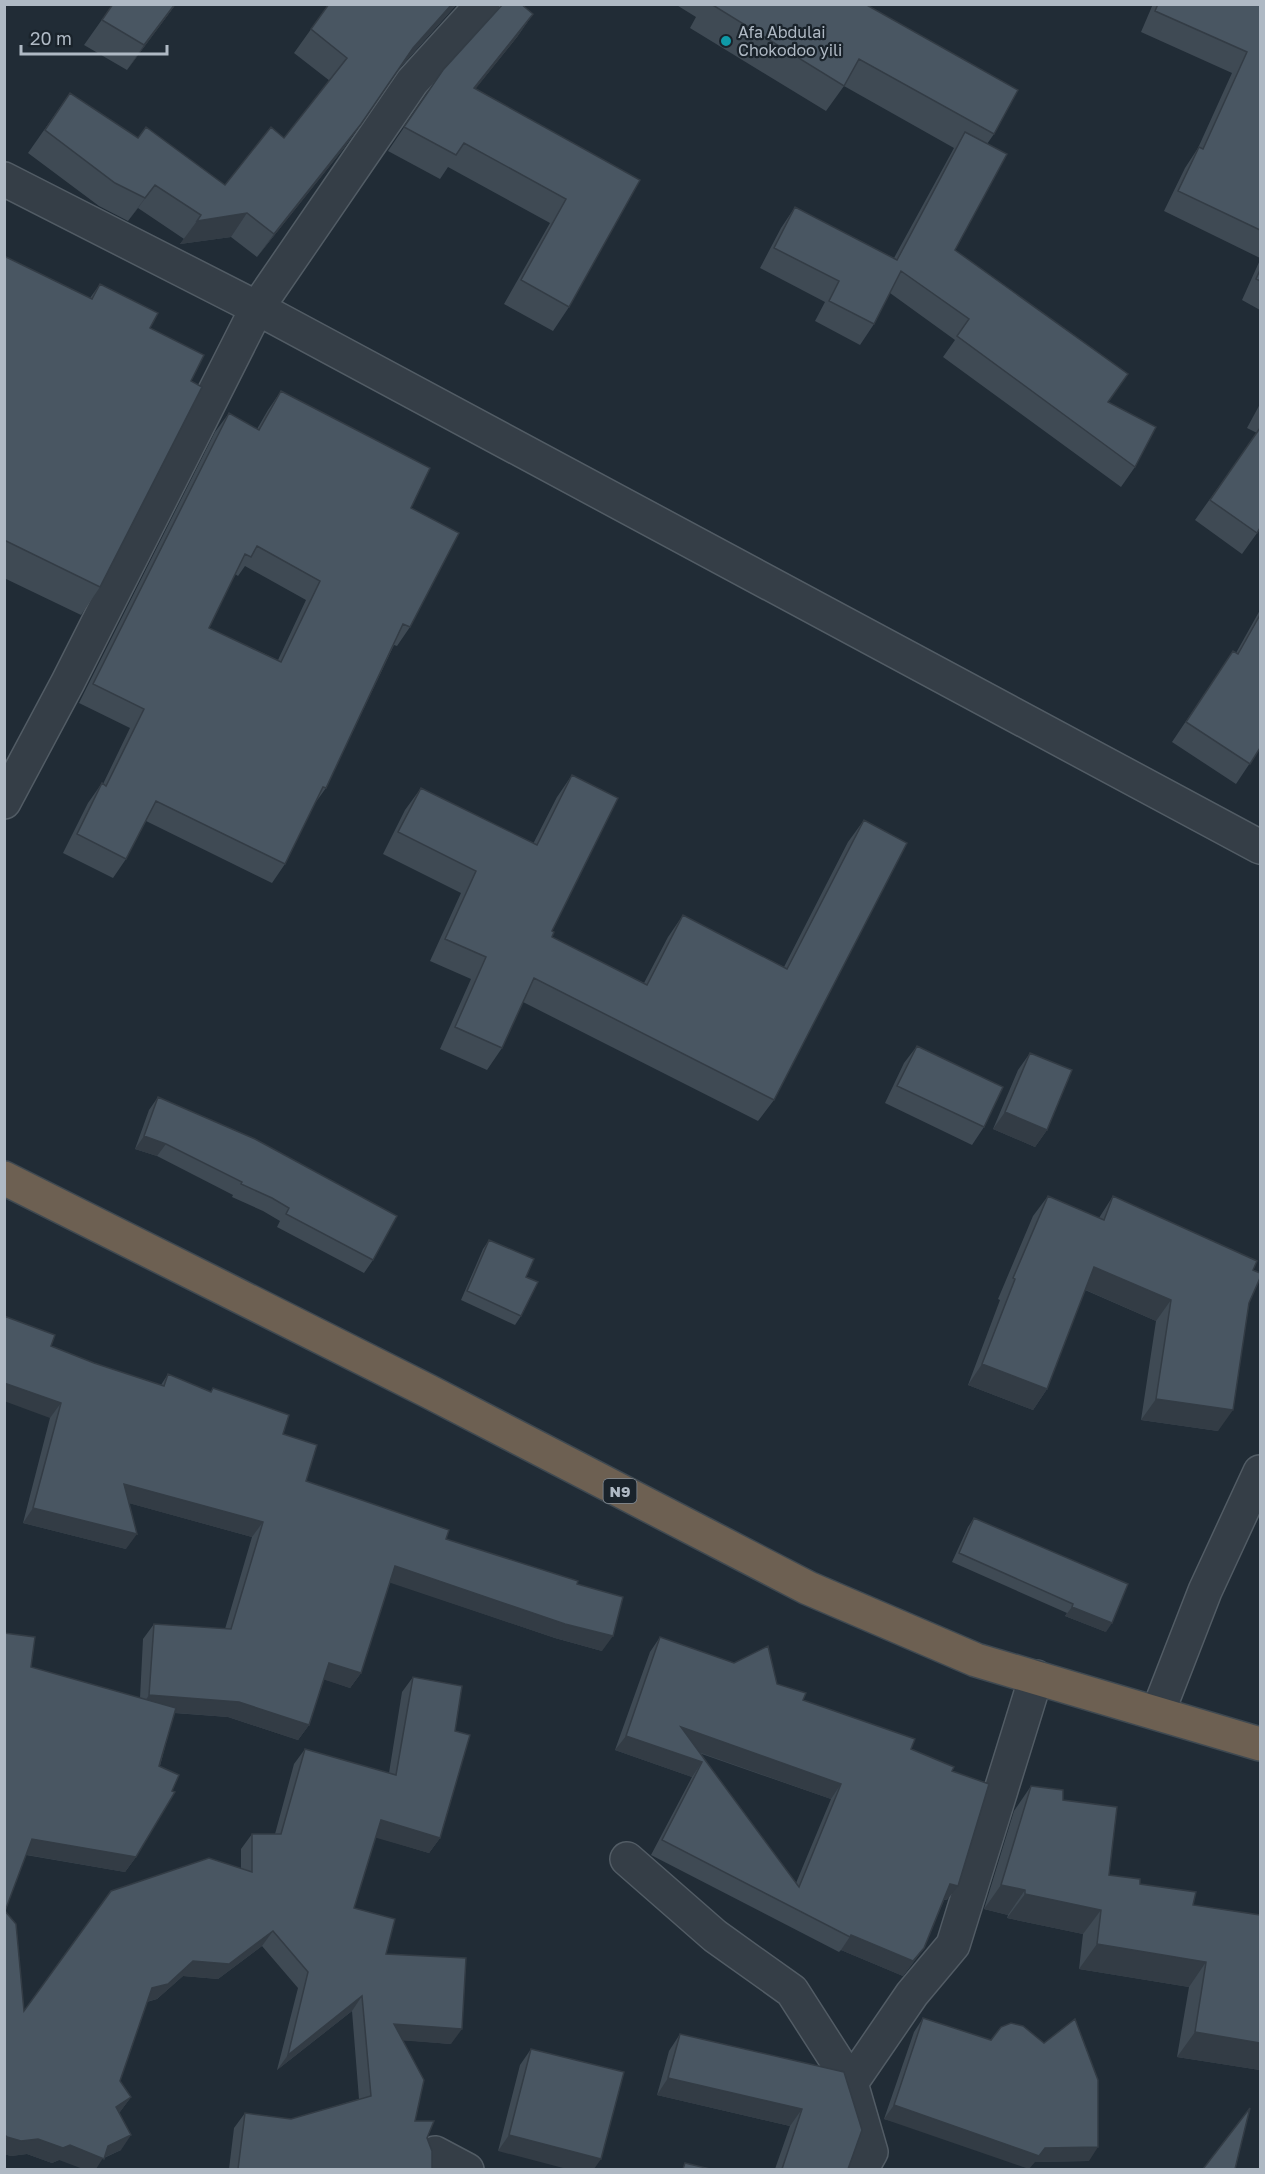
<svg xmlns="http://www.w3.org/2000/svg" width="1265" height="2174" viewBox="0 0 1265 2174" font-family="'Golos Text',sans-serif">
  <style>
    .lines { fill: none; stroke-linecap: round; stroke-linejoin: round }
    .minor-casing { stroke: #525c65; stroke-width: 36 }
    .highway-casing { stroke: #3f4951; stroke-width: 36 }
    .minor { stroke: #353e47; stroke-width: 33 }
    .highway { stroke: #6d6052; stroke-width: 33 }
    .wall { fill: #3f4a54; fill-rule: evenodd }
    .shaded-wall { fill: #333c45 }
    .building { fill: #495662; stroke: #333c45; stroke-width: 1.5; fill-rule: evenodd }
    .culture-dot { fill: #0f9aa8; stroke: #1a232b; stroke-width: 2 }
    .labels { text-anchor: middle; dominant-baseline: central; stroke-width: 4.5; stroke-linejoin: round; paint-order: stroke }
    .shield { fill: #1a232b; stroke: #828c96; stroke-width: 1.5 }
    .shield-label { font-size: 15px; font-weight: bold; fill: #afb9c4 }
    .poi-label { font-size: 16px; fill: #afb9c4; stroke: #1a232b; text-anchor: start }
  </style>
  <rect width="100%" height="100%" fill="#212c36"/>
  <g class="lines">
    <defs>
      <path id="minor" d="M4,179L257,308L1260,847
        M4,802L68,682L257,308L412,82L483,4
        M1158,1712L1205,1591L1260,1472
        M627,1859L715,1936L792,1991L851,2083
        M435,2153L467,2170
        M861,2170L871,2152L851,2083L912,1994L953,1945L1036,1677"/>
      <path id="highway" d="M4,1178L428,1391L808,1588L976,1660L1260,1744"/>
    </defs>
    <!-- minor casing -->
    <use href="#minor" class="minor-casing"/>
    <!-- highway casing -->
    <use href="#highway" class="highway-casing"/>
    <!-- minor -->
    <use href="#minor" class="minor"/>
    <!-- highway -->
    <use href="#highway" class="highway"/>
  </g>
  <!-- wall -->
  <path class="wall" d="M113,4H176L127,70L84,45Z
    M329,4H457L398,70L344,148L257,257L231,237L180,244L184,239L138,208L128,221L99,206L28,153L70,93L138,138L225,185L284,138L330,81L294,53Z
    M675,4H865L994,134L987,144L955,250L1109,402L1135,467L1121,487L943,357L955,340L890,293L874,324L860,345L815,321L825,302L760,268L781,228L795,207L894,258L954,148L844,86L826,111L690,28L696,17Z
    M1153,4H1260V258L1164,211L1185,168L1198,148L1232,73L1141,32Z
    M533,14L517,37L475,89L640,180L569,307L553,331L504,304L550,223L448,167L440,179L388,151L443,70Z
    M4,256L90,298L100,284L150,328L191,381L100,587L81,615L4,578Z
    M1260,260V310L1242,300Z
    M281,391L411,508L410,627L397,646L394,645L326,788L313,806L285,864L272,883L146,821L126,859L113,878L63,853L88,803L102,783L103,784L130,728L79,703L215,432L229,413L257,429L268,410ZM245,566L306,600L278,660L209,628L235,574L238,576Z
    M1260,404V529L1242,554L1195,520L1257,433L1247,428Z
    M1260,610V748L1236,784L1172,742L1233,651L1236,653Z
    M572,775L552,931V937L644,983L668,937L683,915L784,967L848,842L864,820L774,1100L758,1121L523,1002L502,1048L487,1070L440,1049L471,979L430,961L461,893L383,854L405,810L421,788L533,844L557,797Z
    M917,1046L984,1127L972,1145L885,1103L904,1063Z
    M1030,1053L1047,1130L1035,1147L993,1129L1018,1070Z
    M158,1097L373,1260L364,1273L277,1227L280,1221L263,1211L232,1197L233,1195L157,1156L135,1149L149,1110Z
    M1048,1196L1099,1218L1113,1196L1253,1270L1249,1303L1218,1431L1141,1420L1156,1321L1085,1290L1047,1389L1033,1410L968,1385L1000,1300L998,1299L1033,1216Z
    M489,1240L526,1277L521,1316L515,1325L461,1300L483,1249Z
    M51,1346L94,1363L161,1385L168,1374L211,1392L213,1388L283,1434L306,1481L446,1539L577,1584L602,1651L555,1638L390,1582L361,1673L350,1688L324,1679L309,1725L298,1740L228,1717L174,1713L136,1857L125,1872L26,1855L5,1911L24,2011L241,1869V1849L252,1834H275L294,1764L305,1749L389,1773L402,1692L413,1677L455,1731L440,1838L429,1853L376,1837L354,1908L451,2044L403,2040L415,2121L427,2138L432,2169H229L234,2128L245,2113L291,2119L359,2099L352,2011L277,2070L298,1988L262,1946L218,1979L183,1976L157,1999L147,2002L120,2081L131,2097L119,2113L121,2150L104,2158L59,2160L52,2163L27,2154L11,2156L4,2154V1633L31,1667L140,1698L143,1639L154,1624L225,1629L252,1537L129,1503L126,1549L23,1523L50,1418Z
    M974,1518L1106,1632L1065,1616L1067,1613L952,1562L968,1527Z
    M660,1637L777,1684L803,1700L911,1749L952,1771L947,1900H944L924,1948L903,1976L841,1950L839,1952L651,1855L692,1777L615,1750L650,1652ZM699,1753L831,1799L796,1883Z
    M1031,1786L1063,1800L1109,1875L1140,1884L1193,1905L1260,2070L1177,2057L1189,1987L1079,1969L1083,1934L1007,1918L1008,1915L984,1909L1014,1811Z
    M923,2018L1089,2161L1035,2162L884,2119L914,2032Z
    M680,2034L844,2072L848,2169H775L790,2126L657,2095L669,2051Z
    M531,2049L624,2072L498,2151L520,2065Z"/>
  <!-- shaded-wall -->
  <path class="shaded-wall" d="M175,4H176L127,70L144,45Z
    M452,4H457L397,71L413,48Z
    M533,14L517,37L457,112L474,88Z
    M361,124L344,148L257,257L274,234Z
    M155,185L138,208L128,221L145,198Z
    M247,213L231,237L180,244L197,221Z
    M1005,1112L1047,1130L1035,1147L993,1129Z
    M144,1136L166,1144L157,1156L135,1149Z
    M1094,1267L1171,1300L1156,1321L1079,1287Z
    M982,1364L1047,1389L1033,1410L968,1385Z
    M4,1383L61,1403L50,1418L4,1401Z
    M1156,1399L1233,1410L1218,1431L1141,1420Z
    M124,1484L263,1522L252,1537L114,1499Z
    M33,1508L137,1534L126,1549L23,1523Z
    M395,1566L613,1636L602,1651L555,1638L385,1581Z
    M1072,1607L1112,1623L1106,1632L1065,1616Z
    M329,1663L361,1673L350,1688L319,1678Z
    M149,1695L239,1702L309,1725L298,1740L228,1717L139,1710Z
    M681,1727L841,1784L831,1799L670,1742Z
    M626,1736L702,1762L692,1777L615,1750Z
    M381,1820L440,1838L429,1853L370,1836Z
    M32,1839L136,1857L125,1872L22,1854Z
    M950,1884L958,1886L947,1900L940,1899Z
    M1001,1885L1025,1890L1008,1915L984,1909Z
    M1025,1894L1101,1910L1083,1934L1007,1918Z
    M273,1931L262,1946L218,1979L183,1976L157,1999L141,2003L152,1988L193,1961Z
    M851,1935L924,1948L903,1976L841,1950Z
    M1097,1944L1206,1962L1189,1987L1079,1969Z
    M362,1996L352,2011L277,2070L288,2055Z
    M394,2024L462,2029L451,2044L383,2039Z
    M1195,2032L1260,2043V2070L1177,2057Z
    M668,2078L802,2109L790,2126L657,2095Z
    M131,2097L120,2112L105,2122L116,2107Z
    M894,2105L1045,2148L1098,2147L1089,2161L1035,2162L1029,2169L884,2119Z
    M131,2135L121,2150L103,2158L96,2169H83L59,2160L52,2163L27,2154L11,2156L4,2154V2141L7,2137L38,2139L70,2145L108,2146Z
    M509,2135L601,2159L594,2169H567L498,2151Z"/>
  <!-- building -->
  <path class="building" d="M113,4H175L144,45L102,20Z
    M329,4H452L413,48L361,124L274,234L247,213L197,221L201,215L155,185L145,198L115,183L45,130L70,93L138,138L146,127L225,185L271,127L284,138L347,58L311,29Z
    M503,4H521L533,14L474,88L640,180L569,307L521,280L566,199L464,143L456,155L404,127L443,70Z
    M711,4H865L1018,90L994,134L859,59L844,86Z
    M1158,4H1260V230L1178,191L1199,147L1203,149L1247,52L1155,11Z
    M965,132L1007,154L955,250L1128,374L1108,402L1156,427L1135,467L957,336L969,319L901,271L874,324L829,301L839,281L774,248L795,207L897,260Z
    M4,256L92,299L100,284L158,313L150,328L204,355L191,381L202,387L100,587L4,540Z
    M1260,270V281L1256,279Z
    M281,391L430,468L411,508L459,533L410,627L403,624L326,788L323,787L285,864L156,801L126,859L77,834L102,783L106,786L144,709L93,684L229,413L259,430ZM257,546L320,581L281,662L209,628L245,554L251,557Z
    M1260,428V528L1257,533L1210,500Z
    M1260,615V748L1250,764L1186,722L1233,651L1238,654Z
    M572,775L618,798L552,931L554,932L552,937L647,985L683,915L787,969L864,820L907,843L774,1100L534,978L502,1048L455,1027L486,957L445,939L476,871L398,832L421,788L537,845Z
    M917,1046L1003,1087L984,1127L897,1086Z
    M1030,1053L1072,1070L1047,1130L1005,1112Z
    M158,1097L255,1139L397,1216L373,1260L286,1214L289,1208L272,1198L241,1184L242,1182L166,1144L144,1136Z
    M1048,1196L1104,1220L1113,1196L1257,1261L1253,1270L1260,1273V1278L1249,1303L1233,1410L1156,1399L1171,1300L1094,1267L1047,1389L982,1364L1015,1279L1013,1278Z
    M489,1240L534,1259L526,1277L538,1282L521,1316L467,1291Z
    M4,1316L55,1335L51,1346L94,1363L164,1386L168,1374L211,1392L213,1388L289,1415L283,1434L317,1445L306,1481L449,1530L446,1539L578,1581L577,1584L623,1597L613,1636L565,1624L395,1566L361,1673L329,1663L309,1725L239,1702L149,1695L154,1624L231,1629L263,1522L124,1484L137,1534L33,1508L61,1403L4,1383Z
    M974,1518L1128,1584L1112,1623L1072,1607L1073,1604L959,1553Z
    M4,1633L35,1637L31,1667L176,1708L159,1766L179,1775L172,1791L175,1792L136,1857L32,1839L5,1911L16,1924L24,2011L111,1891L209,1858L252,1872V1834H281L305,1749L396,1775L413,1677L462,1686L455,1731L470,1735L440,1838L381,1820L354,1908L395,1919L386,1954L466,1958L462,2029L394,2024L424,2080L415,2121H434L427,2138L432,2151V2169H238L245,2113L291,2119L371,2096L362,1996L288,2055L308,1972L273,1931L229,1964L193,1961L168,1984L152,1988L120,2081L131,2097L116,2107L131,2135L108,2146L104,2159L70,2145L63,2148L38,2139L21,2141L7,2137L4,2134Z
    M660,1637L734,1663L768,1646L777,1684L806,1693L803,1700L915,1739L911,1749L954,1767L952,1771L989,1784L958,1886L950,1884L924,1948L913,1961L851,1935L850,1937L662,1840L702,1762L626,1736ZM681,1727L841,1784L799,1887L708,1764Z
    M1031,1786L1063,1790V1800L1117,1807L1109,1875L1140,1879V1884L1196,1892L1193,1905L1260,1915V2043L1195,2032L1206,1962L1097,1944L1101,1910L1025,1894V1890L1001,1885Z
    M923,2018L991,2040L1001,2027L1011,2023L1023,2026L1044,2043L1075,2019L1098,2080V2147L1045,2148L1039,2156L894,2105Z
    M680,2034L844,2072L862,2130L848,2169H782L802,2109L668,2078Z
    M531,2049L624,2072L601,2159L509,2135Z
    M1250,2108L1235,2169H1203Z
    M685,2163L710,2169H683Z"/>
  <!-- markers -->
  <circle class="culture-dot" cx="726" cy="41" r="6"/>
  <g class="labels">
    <!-- shield labels -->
    <rect class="shield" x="603.5" y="1479" width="33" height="24" rx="4.5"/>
    <g class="shield-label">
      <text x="620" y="1491">N9</text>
    </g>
    <!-- poi labels -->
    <g class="poi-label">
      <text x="738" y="32">Afa Abdulai<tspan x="738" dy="18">Chokodoo yili</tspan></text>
    </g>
  </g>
  <!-- border -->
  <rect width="1265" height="2174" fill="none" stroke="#afb9c4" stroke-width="12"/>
  <!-- scale -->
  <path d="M21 45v9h146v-9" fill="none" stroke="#afb9c4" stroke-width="3"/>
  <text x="30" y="45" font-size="18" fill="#afb9c4" stroke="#1a232b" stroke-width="4.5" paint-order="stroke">20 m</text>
</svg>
